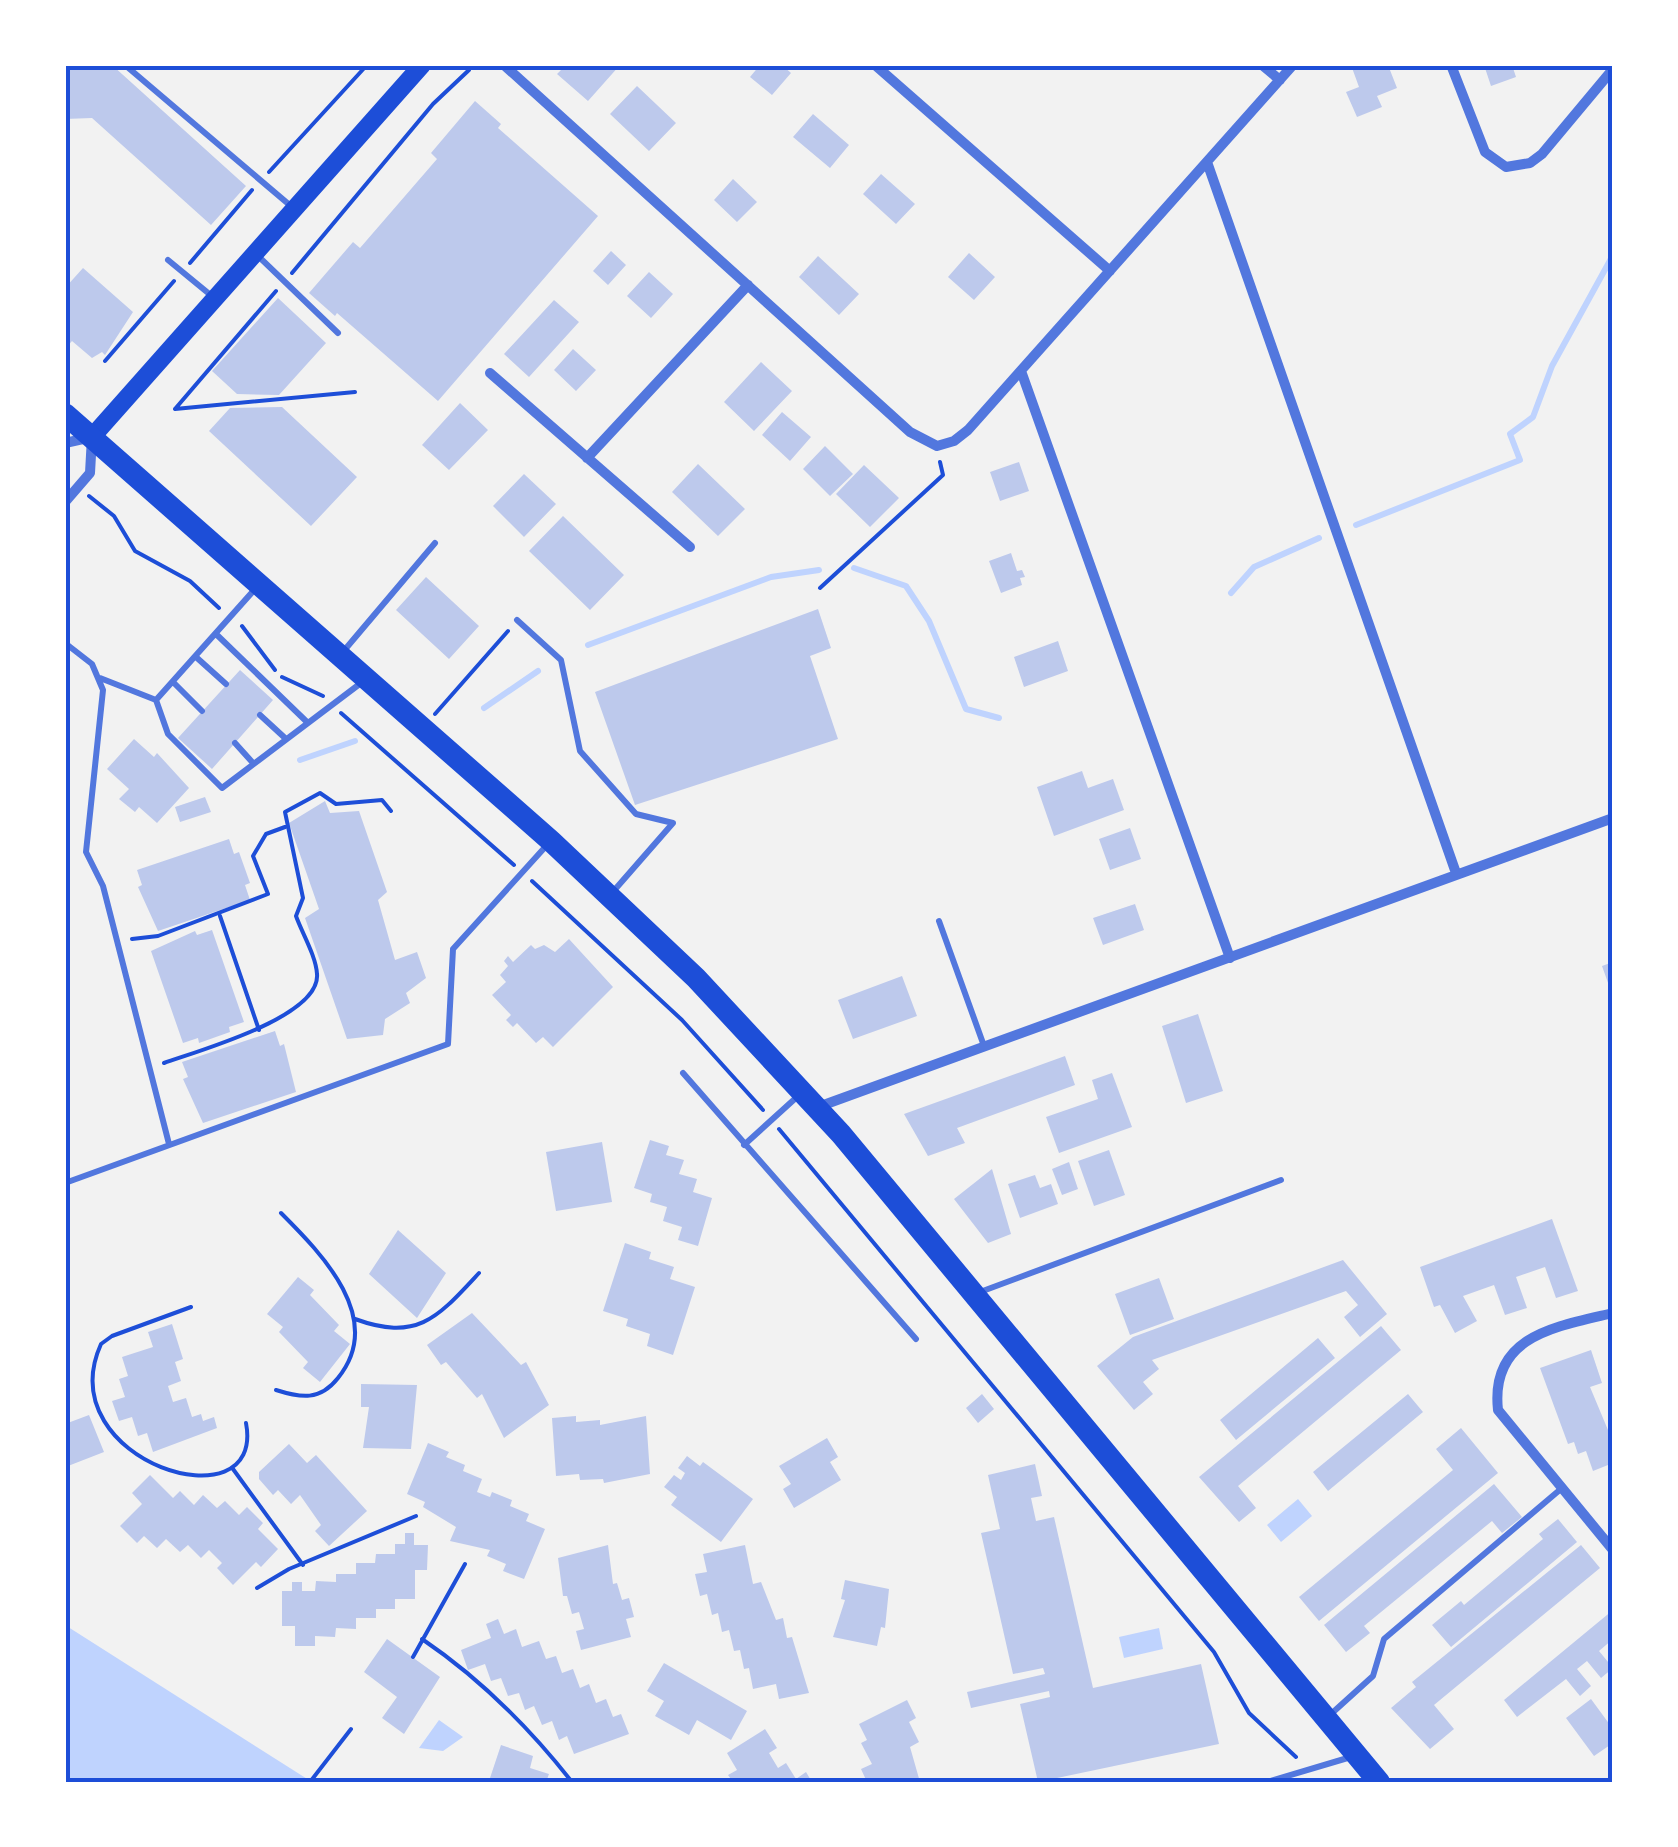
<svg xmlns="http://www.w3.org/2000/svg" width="1678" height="1847" viewBox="0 0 1678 1847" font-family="'Golos Text',sans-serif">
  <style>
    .water { fill: #bfd3fe }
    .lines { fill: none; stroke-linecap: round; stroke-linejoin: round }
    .stream { stroke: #bfd3fe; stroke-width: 6 }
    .building { fill: #bdc9ec }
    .path { stroke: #1d4ed8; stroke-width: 4 }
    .service { stroke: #5277de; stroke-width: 6 }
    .minor { stroke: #5277de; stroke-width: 10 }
    .secondary { stroke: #1d4ed8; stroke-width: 18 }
    .trunk { stroke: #1d4ed8; stroke-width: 22 }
    .neatline { fill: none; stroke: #1d4ed8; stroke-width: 4 }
  </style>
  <rect width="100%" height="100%" fill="#f2f2f2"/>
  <!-- water -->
  <path class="water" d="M1298,1499L1312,1516L1281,1542L1267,1525Z
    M65,1625L312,1782H65Z
    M1159,1628L1163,1649L1124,1658L1119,1637Z
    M439,1720L463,1737L443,1751L419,1748Z"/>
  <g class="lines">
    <!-- stream -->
    <path class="stream" d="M1356,525L1520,460L1510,434L1533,417L1552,366L1613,255
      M854,568L906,586L929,621L966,709L999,718
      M1231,593L1254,567L1319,538
      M588,645L771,577L819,570
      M484,708L538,671
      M300,760L355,741"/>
  </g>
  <!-- building -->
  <path class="building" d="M65,65H112L246,186L211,225L92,118L65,119Z
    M566,65H620L588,101L557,74Z
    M760,65H782L791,73L772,95L750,77Z
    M1351,65H1388L1397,88L1377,96L1382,107L1357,117L1346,92L1359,87Z
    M1484,65H1512L1516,77L1491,86Z
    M637,86L676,123L649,151L610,114Z
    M475,101L501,124L498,128L598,216L438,401L337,313L335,316L309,293L353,242L360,248L437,159L431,153Z
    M813,114L849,145L830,168L793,137Z
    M881,174L915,204L896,224L863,194Z
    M733,179L757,202L737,222L714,200Z
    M611,251L626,265L608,285L593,271Z
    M969,253L995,277L974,300L948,277Z
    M818,256L859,294L839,315L799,277Z
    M83,268L133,312L105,355L102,352L92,358L72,341L65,349V288Z
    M649,272L673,294L651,318L627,296Z
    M278,298L326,343L279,395L237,394L212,371Z
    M554,300L579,322L529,377L504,354Z
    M573,349L596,370L576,391L554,370Z
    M761,362L792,391L754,431L724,402Z
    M460,403L488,430L449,470L422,445Z
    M282,407L357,477L311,526L209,431L230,408Z
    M782,412L811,437L790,461L762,435Z
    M825,446L853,474L830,496L803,469Z
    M1019,462L1029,491L1000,501L990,472Z
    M698,464L745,509L718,536L672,492Z
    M864,465L899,498L870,527L836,494Z
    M524,474L556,504L524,537L493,506Z
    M563,516L624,575L590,610L529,551Z
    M1011,553L1017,571L1022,570L1025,577L1020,578L1022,585L1001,593L989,561Z
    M426,577L479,626L449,659L396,610Z
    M818,609L831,648L810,656L838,739L635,805L595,692Z
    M1058,641L1068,671L1024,687L1014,657Z
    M240,670L273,700L212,769L178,738Z
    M134,739L154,757L157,753L189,788L157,823L139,807L135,812L119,799L129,789L107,769Z
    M1082,771L1088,788L1113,779L1124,810L1054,836L1037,787Z
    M205,797L211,812L180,822L175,807Z
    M325,801L330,813L359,811L387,892L378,900L395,960L417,952L426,978L406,993L410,1003L385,1019L383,1035L347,1039L305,918L319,909L289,823Z
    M1130,828L1141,859L1110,870L1099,839Z
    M229,839L234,854L239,852L250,883L245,885L250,900L158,931L138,887L142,885L137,870Z
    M1135,904L1144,930L1103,945L1093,918Z
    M212,930L244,1022L229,1027L230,1032L199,1043L198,1038L183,1043L151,951L195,931L197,935Z
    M569,939L613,987L553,1047L543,1037L536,1043L517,1023L513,1027L506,1020L511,1015L492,995L506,982L500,975L508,966L504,961L508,956L513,962L531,945L535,949L544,945L555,952Z
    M1613,962V994H1612L1602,966Z
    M902,976L917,1016L853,1039L838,1000Z
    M1198,1014L1223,1091L1186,1103L1162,1026Z
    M275,1031L280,1046L284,1044L296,1092L203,1123L183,1079L188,1077L182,1062Z
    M1065,1056L1075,1085L957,1128L965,1143L928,1156L904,1114Z
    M1112,1073L1132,1127L1059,1153L1046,1117L1098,1099L1092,1080Z
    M650,1140L669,1146L666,1155L684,1160L679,1174L697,1179L693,1192L712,1198L698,1246L678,1240L682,1227L663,1221L667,1207L650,1202L652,1194L634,1188Z
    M602,1142L612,1202L556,1211L546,1152Z
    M1109,1150L1125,1195L1094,1206L1078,1161Z
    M1069,1162L1078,1189L1062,1195L1052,1169Z
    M992,1169L1011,1234L988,1243L954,1199Z
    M1035,1175L1040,1188L1051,1184L1058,1204L1020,1218L1008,1184Z
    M1552,1219L1578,1291L1556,1298L1545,1267L1516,1277L1527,1308L1505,1315L1494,1285L1463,1296L1477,1321L1455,1333L1440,1305L1434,1307L1420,1267Z
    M398,1230L446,1273L417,1318L369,1274Z
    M625,1243L651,1252L649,1259L674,1267L670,1279L695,1287L673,1355L647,1346L650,1334L626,1326L628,1319L603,1311Z
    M1343,1260L1387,1314L1360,1337L1344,1317L1358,1305L1346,1291L1152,1360L1159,1369L1143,1382L1153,1394L1134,1410L1097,1366L1133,1337Z
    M298,1277L314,1290L310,1295L339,1325L334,1331L350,1344L320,1382L303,1368L308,1362L279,1332L283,1327L267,1314Z
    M1159,1278L1174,1319L1130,1335L1115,1294Z
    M472,1313L521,1365L526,1362L549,1405L504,1438L482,1394L477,1398L446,1362L441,1365L427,1345Z
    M172,1324L183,1359L175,1362L181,1381L168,1386L173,1402L186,1398L192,1417L201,1414L203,1421L214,1417L217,1428L153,1452L147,1433L138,1436L132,1417L119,1421L112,1401L125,1397L119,1379L128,1376L122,1357L153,1347L148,1332Z
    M1381,1326L1401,1350L1238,1486L1256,1508L1239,1522L1199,1477Z
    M1318,1338L1335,1358L1236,1440L1220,1420Z
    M1591,1350L1602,1383L1590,1387L1613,1442V1463L1593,1471L1586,1451L1578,1454L1574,1442L1568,1444L1540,1368Z
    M361,1384L417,1385L411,1449L363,1448L369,1407H361Z
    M982,1394L994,1409L978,1423L966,1408Z
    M1408,1394L1423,1412L1328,1491L1313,1472Z
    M89,1415L104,1452L68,1466L65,1424Z
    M576,1416V1422L600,1420V1425L646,1416L650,1474L604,1483L603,1479L580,1480L579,1474L556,1476L552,1418Z
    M1461,1428L1498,1473L1319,1621L1299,1597L1453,1470L1436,1449Z
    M827,1438L838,1457L830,1462L841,1480L794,1508L783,1489L791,1484L779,1466Z
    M428,1443L449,1452L446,1457L465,1465L463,1471L482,1479L477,1492L490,1497L492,1492L512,1500L510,1506L529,1514L526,1521L545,1529L524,1579L503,1571L506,1564L487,1556L490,1550L450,1541L456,1527L423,1507L425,1502L407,1494Z
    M289,1444L307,1463L316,1455L367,1511L329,1546L315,1531L321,1525L300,1495L291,1504L278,1490L273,1495L259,1479V1472Z
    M687,1456L700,1466L703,1462L753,1499L721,1542L671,1505L677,1497L664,1487L674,1475L681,1480L685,1473L678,1468Z
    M1035,1464L1042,1496L1031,1498L1036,1521L1054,1517L1093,1688L1201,1664L1219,1744L1038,1782L1020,1704L1050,1697L1049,1691L971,1708L967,1692L1045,1674L1043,1668L1013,1674L981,1533L1000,1529L988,1475Z
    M150,1475L173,1498L180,1491L194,1505L203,1495L217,1508L225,1501L239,1515L247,1507L263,1523L258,1529L278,1549L261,1567L256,1562L233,1585L217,1568L222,1563L209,1550L201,1558L188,1545L180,1552L166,1539L157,1548L144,1536L137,1543L120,1526L142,1504L132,1493Z
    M1494,1484L1522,1517L1502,1533L1492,1521L1364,1626L1370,1633L1346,1652L1324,1625Z
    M1558,1519L1577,1542L1451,1647L1432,1625L1461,1601L1464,1605L1543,1539L1539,1534Z
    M405,1533H414V1545H428L427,1570H415V1599H395V1609H376V1618H356V1629L336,1628L335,1637L315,1636V1646H295V1626H282V1591H292V1582H302V1591H315L316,1581L336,1582V1574H356V1563H375L376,1554H395V1544H405Z
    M608,1545L613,1584L617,1583L622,1600L629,1598L634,1617L626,1619L631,1637L581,1650L576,1631L584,1629L579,1612L572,1614L567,1596H563L558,1558Z
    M745,1545L753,1584L761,1582L776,1620L783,1618L787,1638L792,1637L809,1693L779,1699L776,1684L753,1689L749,1668L744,1669L740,1650L734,1651L729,1630L722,1632L718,1613L712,1615L707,1594L700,1596L695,1574L707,1572L703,1554Z
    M1581,1545L1600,1568L1434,1705L1454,1729L1430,1749L1391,1708L1416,1687L1412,1682Z
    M845,1580L889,1589L885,1628L881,1627L877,1646L833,1637L845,1600L841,1599Z
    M1613,1610V1639L1599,1651L1613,1668L1601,1678L1587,1661L1577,1669L1591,1686L1580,1696L1566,1679L1517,1717L1504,1700Z
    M498,1619L504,1634L516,1629L522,1647L539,1641L546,1659L556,1656L562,1673L573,1669L580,1688L589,1684L596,1703L606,1699L613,1717L621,1714L629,1734L574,1754L567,1736L559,1740L552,1721L542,1725L534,1706L525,1710L519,1693L508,1696L501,1678L491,1681L485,1664L468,1670L461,1650L491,1638L486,1624Z
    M387,1639L440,1677L404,1734L382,1718L397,1697L364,1672Z
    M664,1663L747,1711L731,1740L697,1720L689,1735L655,1716L664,1701L647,1691Z
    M1591,1699L1613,1729V1743L1594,1756L1566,1718Z
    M907,1700L916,1718L909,1722L919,1742L910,1747L920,1782H867L861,1769L872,1764L861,1743L867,1740L859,1724Z
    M765,1729L777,1748L769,1753L778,1768L786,1763L796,1779L806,1772L812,1782H733L728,1775L737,1770L727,1753Z
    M501,1745L533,1756L530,1768L549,1774L546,1782L490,1778Z"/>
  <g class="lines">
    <!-- path -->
    <path class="path" d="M269,172L367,65
      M190,263L252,190
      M292,273L433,104L469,70
      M105,361L174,281
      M175,409L276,291
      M175,409L355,392
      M89,496L114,516L135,551L190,581L219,608
      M820,588L943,475L940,462
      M242,626L275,670
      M282,677L323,696
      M341,713L514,865
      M435,714L508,631
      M532,881L682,1020L763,1110
      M220,916L259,1030
      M132,939L158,936L268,894L253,856L266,834L285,827
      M164,1063C197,1051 321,1017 317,974C316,956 302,933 296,916L303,898L285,812L320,793L336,804L382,800L391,811
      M779,1129L1214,1652L1249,1713L1296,1757
      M191,1307L112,1336L101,1344C48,1462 266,1528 246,1423
      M355,1319C418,1342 438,1317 479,1273
      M276,1390C301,1398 320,1401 338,1378C386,1319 322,1254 281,1213
      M233,1469L303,1565
      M257,1588L289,1569L416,1516
      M422,1639C481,1679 528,1726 572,1782
      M413,1657L465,1564
      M310,1782L351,1729"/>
    <!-- service -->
    <path class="service" d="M125,65L292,207
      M256,254L338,333
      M168,260L213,297
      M517,620L561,660L580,751L636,814L673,823L611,894
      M216,634L308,723
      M65,643L92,664L103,690L86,852L103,886L169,1144
      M342,653L435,543
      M196,657L226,684
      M100,678L156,700L168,734L222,788L361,683
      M174,683L202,711
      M156,700L255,589
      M260,715L285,738
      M235,743L253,763
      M939,921L984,1046
      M683,1073L916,1339
      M744,1145L798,1096
      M65,1183L448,1044L453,949L547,845
      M980,1292L1281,1180
      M1331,1714L1373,1676L1384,1639L1562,1488
      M1267,1782L1351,1757"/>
    <!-- minor -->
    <path class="minor" d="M504,65L910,432L937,446L954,441L968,430L1293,65
      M875,65L1110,271
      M1262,65L1280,80
      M1451,65L1485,152L1506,167L1530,163L1542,154L1613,69
      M1207,162L1456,873
      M1021,371L1230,958
      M490,373L690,547
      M65,443L92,437L90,473L65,502
      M587,458L748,285
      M818,1107L1613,818
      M1613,1313C1554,1327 1490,1336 1498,1410L1613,1550"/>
    <!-- secondary -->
    <path class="secondary" d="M92,437L422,65"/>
    <!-- trunk -->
    <path class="trunk" d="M65,414L551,841L696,978L841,1134L1379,1782"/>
  </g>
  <!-- border -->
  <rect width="1678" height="1847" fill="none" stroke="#ffffff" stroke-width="135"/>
  <rect x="68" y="68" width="1542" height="1712" class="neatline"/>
</svg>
